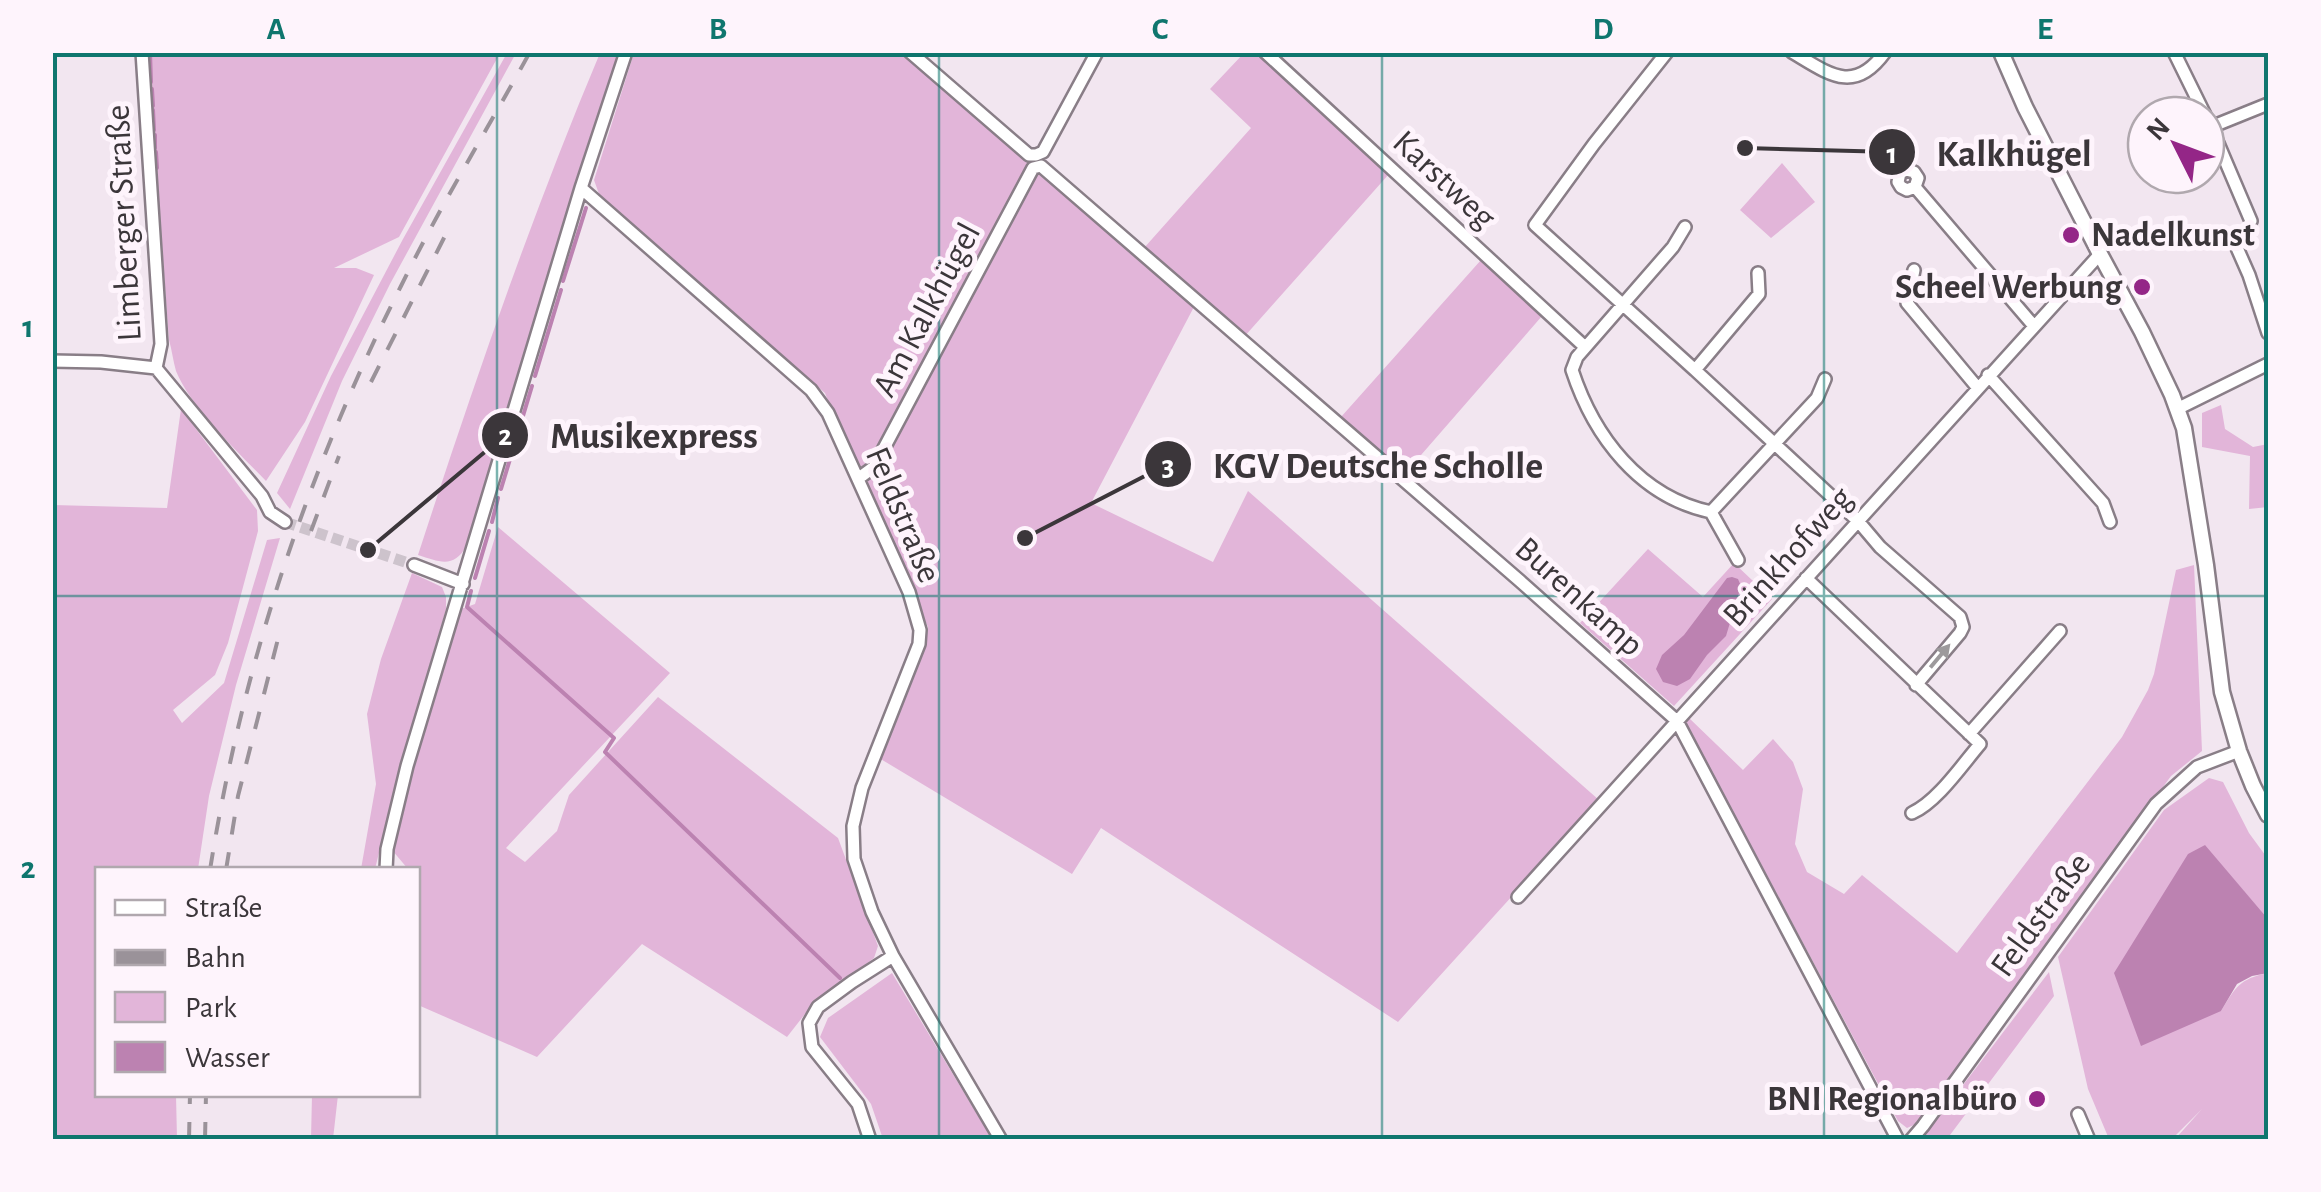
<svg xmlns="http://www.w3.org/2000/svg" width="2321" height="1192" viewBox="0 0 2321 1192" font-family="'Alegreya Sans',sans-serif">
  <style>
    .green { fill: #e2b5d9 }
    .water { fill: #bc82b1 }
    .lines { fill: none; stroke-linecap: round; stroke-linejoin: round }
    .stream { stroke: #bc82b1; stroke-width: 4 }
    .minor-tunnel { stroke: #cdc3cc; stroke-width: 11; stroke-dasharray: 11 5.5; stroke-linecap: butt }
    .minor-casing { stroke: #897e87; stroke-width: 16 }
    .tertiary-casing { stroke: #897e87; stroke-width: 19 }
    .minor { stroke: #fff; stroke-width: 11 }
    .tertiary { stroke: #fff; stroke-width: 14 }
    .rail { stroke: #9a9299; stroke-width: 4; stroke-dasharray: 18 18; stroke-linecap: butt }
    .oneway { fill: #9d9a9c }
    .grid { fill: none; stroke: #0f766e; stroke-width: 2.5; stroke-opacity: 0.55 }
    .poi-dot { fill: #942687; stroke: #fef4fc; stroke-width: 4 }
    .labels { text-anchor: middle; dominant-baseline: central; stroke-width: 10; stroke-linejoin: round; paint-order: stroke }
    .street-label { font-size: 35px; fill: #3b363a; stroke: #fef4fc }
    .poi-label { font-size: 35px; font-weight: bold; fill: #3b363a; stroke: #fef4fc; text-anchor: end }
    .leader { fill: none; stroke: #3b363a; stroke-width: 4 }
    .callout-dot { fill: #3b363a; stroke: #fef4fc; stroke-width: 4 }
    .mark-label { font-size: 30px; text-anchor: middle; font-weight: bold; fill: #fff }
    .callout-label { font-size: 38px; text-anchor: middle; font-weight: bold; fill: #3b363a; stroke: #fef4fc; stroke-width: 10; stroke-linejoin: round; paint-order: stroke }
    .neatline { fill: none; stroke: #0f766e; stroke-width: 4 }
    .grid-label { font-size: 32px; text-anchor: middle; font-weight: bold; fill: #0f766e }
  </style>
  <rect width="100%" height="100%" fill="#f2e6f0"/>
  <!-- green -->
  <path class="green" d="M147,53H500L399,237L334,268H356L374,275L305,422L266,481C238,452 191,408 176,371C173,361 172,350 169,340Z
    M507,53H516L390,284L342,381L290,509L277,493L331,376L403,239Z
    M600,53H618L467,545C454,569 440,562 418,555C473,386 531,217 600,53Z
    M634,53H907L1144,248L1251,128L1210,89L1244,53H1258L1389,174L1244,337L1341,417L1481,260L1542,316L1401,478L1196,303L1091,503L1213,562L1248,491L1599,800L1398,1022L1101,828L1072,874L879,758L926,639L928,627L851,462L825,393L599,194L594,180Z
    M1782,163L1815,202L1771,238L1740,210Z
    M2221,405L2225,429L2253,447L2268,444V507L2249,509L2250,456L2202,447V413Z
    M181,409L257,510L258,531L228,643L215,675L173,710L182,723L224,683L267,540L280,538L236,685L209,796L198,869L98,870V1094L176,1095L177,1139H53V505L167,508Z
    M498,527L670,673L506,848L525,862L557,831L569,795L658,697L838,838L878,946L874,958L812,1005L787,1037L642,944L537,1057L418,1005V870L408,869L392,850L412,767L461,609L475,604Z
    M1648,549L1703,597L1734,563L1772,599L1674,706L1580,623Z
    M2194,565L2202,751L2171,776L1918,1123L1907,1128L1898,1121L1685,722L1689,718L1743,770L1773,739L1793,762L1803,789L1795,844L1807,872L1844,894L1862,875L1957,953L2122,737L2148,690L2154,674L2176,570Z
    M412,573L442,587L446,597V609L401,763L375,869H361L376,784L367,714L381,659Z
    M2209,778L2223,782L2249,833L2268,859V919L2204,845L2221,1011C2236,987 2239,979 2268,973V1132L2263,1139H2169L2176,1138L2202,1109L2175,1136L2163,1139H2109L2088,1089L2058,957L2164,810Z
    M2049,972L2054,996L1947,1139H1922Z
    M892,973L992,1139H883L871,1104L820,1037L828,1018Z
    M312,1095H338L333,1139H311Z"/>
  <!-- water -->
  <path class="water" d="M1732,577L1738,579L1741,586L1726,636L1707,655L1690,679L1677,686L1663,682L1656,669L1662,655L1684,635L1727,578Z
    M2205,845L2268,919V973L2252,976L2237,984L2221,1011L2141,1046L2114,973L2188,854Z"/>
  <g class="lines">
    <!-- stream -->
    <path class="stream" d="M150,52L151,82
      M152,89L153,106
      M153,110L154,130
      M155,135V148
      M156,152L157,168
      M563,281L586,208
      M535,376L561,290
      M501,489L532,386
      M492,522L498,498
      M475,578L489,531
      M471,591L467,607L614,738L605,752L840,978"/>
    <!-- minor-tunnel -->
    <path class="minor-tunnel" d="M285,522L414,565"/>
    <defs>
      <path id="minor" d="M142,52L161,344L156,368L262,496L270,512L285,522
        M910,52L1029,155H1036L1043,152L1097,52
        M1265,52L1585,347
        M1667,52L1594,144L1535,225L1695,370L1759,294L1758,273
        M1792,52C1829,74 1854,95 1885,52
        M2174,52L2205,115
        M2206,117L2211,127L2268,104
        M2211,127L2251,221
        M1915,187L1907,190L1901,187L1898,182L1900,173L1906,170L1914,172L1918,178L1915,187L2033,325
        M581,188L811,390L828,413L909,592L920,630L919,644L862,788L853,826L854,859L872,912L893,956L1001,1140
        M1685,227L1673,247L1577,357L1572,370C1594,437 1640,497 1711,512L1738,560
        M2234,241L2249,275L2268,333
        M1914,270L1907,303L1977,387
        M52,361L101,362L156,368
        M1695,370L1858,521L1880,547L1960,617L1963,627L1960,633L1916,685
        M1988,375L2103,503L2110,522
        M2177,409L2268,364
        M859,478L874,467L1033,168L1041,166L1520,581L1677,721L1898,1140
        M1711,512L1817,398L1825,379
        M414,565L463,584
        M1806,578L1980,744C1962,765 1937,802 1912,813
        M1969,734L2060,631
        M386,870L387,849L407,766L581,188L626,52
        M1518,897L2100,254
        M2078,1114L2089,1140
        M870,1140L858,1104L812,1047L809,1023L818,1007L852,982L893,956
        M1911,1140L1923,1126L2156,804L2197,767L2239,751"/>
      <path id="tertiary" d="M2001,52L2025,107L2100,254L2142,332L2172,395L2184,428L2206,565L2222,692L2239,751L2253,786L2268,815"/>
    </defs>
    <!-- minor casing -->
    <use href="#minor" class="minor-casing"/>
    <!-- tertiary casing -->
    <use href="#tertiary" class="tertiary-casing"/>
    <!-- minor -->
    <use href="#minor" class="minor"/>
    <!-- tertiary -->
    <use href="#tertiary" class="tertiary"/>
    <!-- rail -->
    <path class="rail" d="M371,382L450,226
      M311,531L339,456
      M210,870C242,666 308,470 401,286C440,206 487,130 530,52
      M226,870L238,796L280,631
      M189,1140L190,1094
      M205,1140L206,1094"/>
  </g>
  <!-- one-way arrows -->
  <defs><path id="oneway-solid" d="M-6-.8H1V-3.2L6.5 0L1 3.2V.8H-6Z" transform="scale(2.5)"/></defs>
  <use class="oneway" href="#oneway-solid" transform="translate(1940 656) rotate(-50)"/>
  <!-- grid -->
  <path class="grid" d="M497,52V1140M939,52V1140M1382,52V1140M1824,52V1140M52,596H2268"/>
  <!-- markers -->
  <g class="poi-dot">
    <circle cx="2071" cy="235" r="10"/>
    <circle cx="2142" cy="287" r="10"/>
    <circle cx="2037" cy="1099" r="10"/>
  </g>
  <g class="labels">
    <!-- street labels -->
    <g class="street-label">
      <text transform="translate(1444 180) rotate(43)">Karstweg</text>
      <text transform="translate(124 223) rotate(-93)">Limberger Straße</text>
      <text transform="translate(927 310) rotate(-62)">Am Kalkhügel</text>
      <text transform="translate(903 515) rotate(67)">Feldstraße</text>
      <text transform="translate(1788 557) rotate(-48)">Brinkhofweg</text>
      <text transform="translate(1579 597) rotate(42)">Burenkamp</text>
      <text transform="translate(2041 915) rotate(-54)">Feldstraße</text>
    </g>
    <!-- poi labels -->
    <g class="poi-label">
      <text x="2091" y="235" text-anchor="start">Nadelkunst</text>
      <text x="2122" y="287">Scheel Werbung</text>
      <text x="2017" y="1099">BNI Regionalbüro</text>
    </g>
  </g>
  <!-- callouts -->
  <path class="leader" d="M1745 148L1892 152M368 550L505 435M1025 538L1168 464"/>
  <g class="callout-dot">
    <circle cx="1745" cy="148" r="10"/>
    <circle cx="368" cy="550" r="10"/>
    <circle cx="1025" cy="538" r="10"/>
    <circle cx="1892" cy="152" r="25"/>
    <circle cx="505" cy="435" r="25"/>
    <circle cx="1168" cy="464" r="25"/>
  </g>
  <g class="mark-label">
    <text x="1892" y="163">1</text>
    <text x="505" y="445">2</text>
    <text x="1168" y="475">3</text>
  </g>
  <g class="callout-label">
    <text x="2014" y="166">Kalkhügel</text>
    <text x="654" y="448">Musikexpress</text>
    <text x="1378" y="478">KGV Deutsche Scholle</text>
  </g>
  <!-- border -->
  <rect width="2321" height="1192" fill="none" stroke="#fef4fc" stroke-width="110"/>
  <!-- legend -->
  <rect x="95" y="867" width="325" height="230" fill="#fef4fc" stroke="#b0a8ae" stroke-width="2.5"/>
  <rect x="115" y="900" width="50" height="15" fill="#ffffff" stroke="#b0a8ae" stroke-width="2.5"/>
  <text x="185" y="917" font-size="30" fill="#3b363a">Straße</text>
  <rect x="115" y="950" width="50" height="15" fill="#9a9299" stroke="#b0a8ae" stroke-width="2.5"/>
  <text x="185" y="967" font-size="30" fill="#3b363a">Bahn</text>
  <rect x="115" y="992" width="50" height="30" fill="#e2b5d9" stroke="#b0a8ae" stroke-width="2.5"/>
  <text x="185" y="1017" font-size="30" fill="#3b363a">Park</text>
  <rect x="115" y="1042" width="50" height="30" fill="#bc82b1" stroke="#b0a8ae" stroke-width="2.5"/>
  <text x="185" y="1067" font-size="30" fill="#3b363a">Wasser</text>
  <!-- north arrow -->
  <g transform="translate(2176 145) rotate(312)"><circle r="48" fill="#fef4fc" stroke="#b0a8ae" stroke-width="2.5"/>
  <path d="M0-8L18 38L0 25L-18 38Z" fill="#942687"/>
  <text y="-15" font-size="28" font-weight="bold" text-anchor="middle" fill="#3b363a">N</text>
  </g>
  <rect x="55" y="55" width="2211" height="1082" class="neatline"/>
  <g class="grid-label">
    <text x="276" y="39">A</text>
    <text x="718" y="39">B</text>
    <text x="1160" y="39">C</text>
    <text x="1603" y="39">D</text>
    <text x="2045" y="39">E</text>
    <text x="28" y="337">1</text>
    <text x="28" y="878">2</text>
  </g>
</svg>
